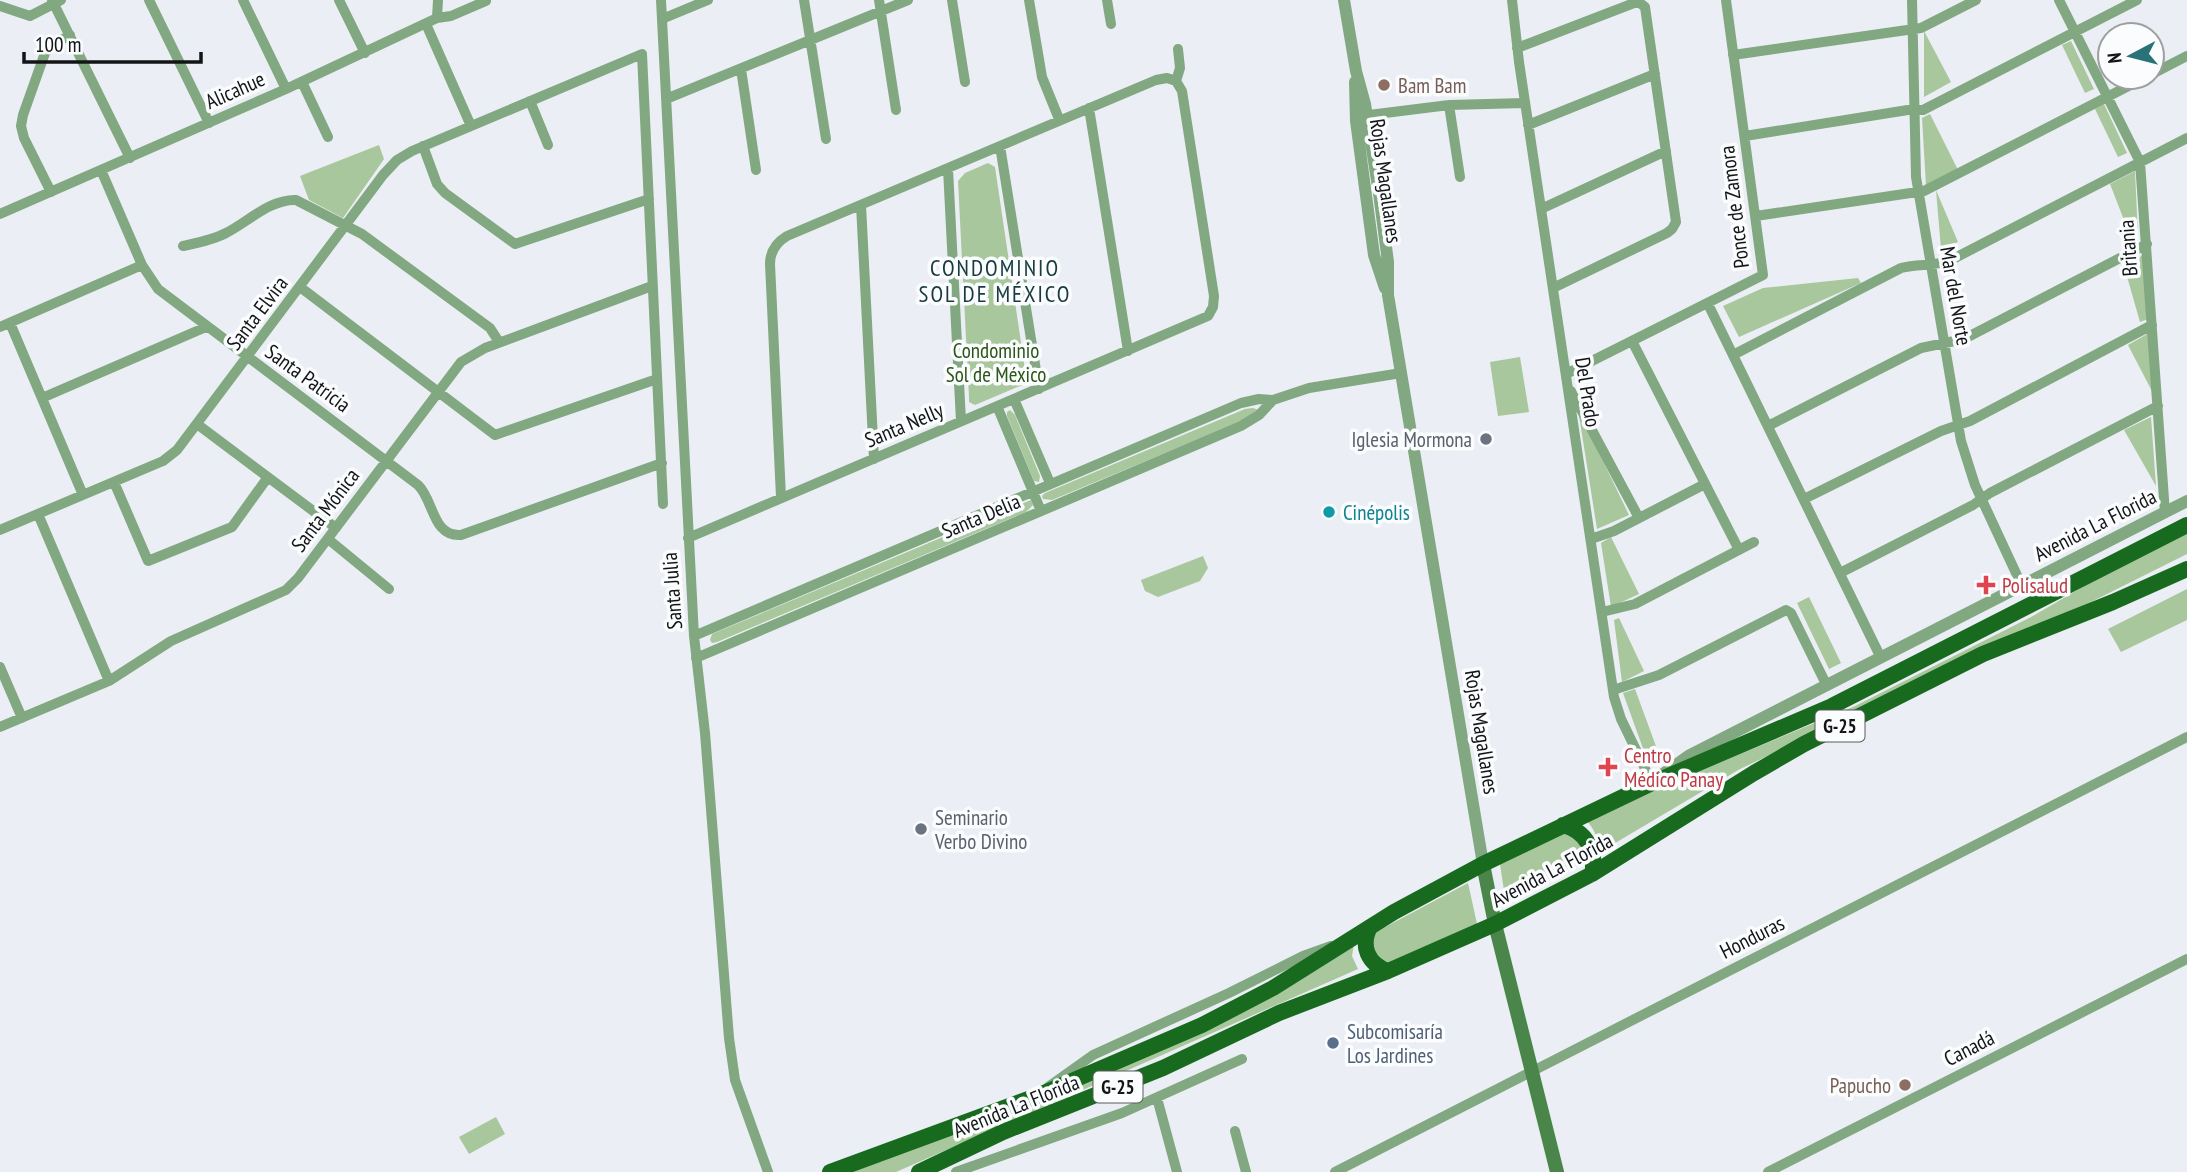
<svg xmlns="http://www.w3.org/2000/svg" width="2187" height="1172" viewBox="0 0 2187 1172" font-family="'PT Sans Narrow',sans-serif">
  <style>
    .green { fill: #a8c79d }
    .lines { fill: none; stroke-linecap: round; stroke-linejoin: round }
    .minor { stroke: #81a880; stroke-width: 10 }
    .tertiary { stroke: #81a880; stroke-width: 12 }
    .secondary { stroke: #4a854a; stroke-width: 14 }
    .primary { stroke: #186b1e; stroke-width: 16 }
    .education-dot { fill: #8d6e63; stroke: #fafcfe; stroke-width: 2.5 }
    .worship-dot { fill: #6b7280; stroke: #fafcfe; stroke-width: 2.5 }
    .culture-dot { fill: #0f9aa8; stroke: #fafcfe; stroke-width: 2.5 }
    .health-dot { fill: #e0444e; stroke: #fafcfe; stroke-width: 2.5 }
    .service-dot { fill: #5c6f8a; stroke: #fafcfe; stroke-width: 2.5 }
    .labels { text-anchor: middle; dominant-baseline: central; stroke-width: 7; stroke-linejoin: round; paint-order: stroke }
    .shield { fill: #fafcfe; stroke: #585a5c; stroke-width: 2 }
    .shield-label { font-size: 19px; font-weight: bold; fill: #131416 }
    .education-label { font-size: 21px; fill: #785e54; stroke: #fafcfe; text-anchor: start }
    .street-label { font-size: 21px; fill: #131416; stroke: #fafcfe }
    .park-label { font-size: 21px; fill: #2b5516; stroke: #fafcfe }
    .worship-label { font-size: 21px; fill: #5b616d; stroke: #fafcfe; text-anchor: end }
    .culture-label { font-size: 21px; fill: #0d838f; stroke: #fafcfe; text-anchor: start }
    .health-label { font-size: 21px; fill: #be3a42; stroke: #fafcfe; text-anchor: start }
    .service-label { font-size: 21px; fill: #4e5e75; stroke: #fafcfe; text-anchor: start }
    .neighbourhood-label { font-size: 23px; letter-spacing: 2px; fill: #193b3e; stroke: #fafcfe }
  </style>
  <rect width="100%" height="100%" fill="#ebeef5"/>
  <!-- green -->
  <path class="green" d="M1924,31L1951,82L1924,97Z
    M2071,41L2094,89L2085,93L2062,45Z
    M2104,104L2127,153L2118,157L2095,109Z
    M1930,114L1958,170L1926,186L1922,118Z
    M379,145L384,159L343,218L309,200L300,176Z
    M988,163L995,167L1027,383L975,405L969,402V397L958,181L965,173Z
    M2135,171L2138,236L2131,238L2110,184Z
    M1936,190L1958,242L1941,249Z
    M2143,255L2148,319L2140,322L2124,266Z
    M1858,278L1861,283L1739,337L1723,306L1763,288Z
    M2149,333L2155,397L2128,345Z
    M1520,357L1529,412L1498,416L1490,362Z
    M1253,408L1258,410L1247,419L1052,500L1043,499L1042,496L1045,493L1245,409Z
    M1578,409L1629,515L1597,529Z
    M1010,410L1015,415L1040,476L1039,482L1034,481L1007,416V412Z
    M2151,417L2156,486L2124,430Z
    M1031,500L1033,505L1026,512L717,642L712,643L710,640L712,634Z
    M2187,533V554L2049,623L1740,769L1600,852C1598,838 1595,829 1585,819L1853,707L2031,617L2112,570Z
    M1611,537L1639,594L1611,607L1601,543Z
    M1203,556L1208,568L1200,581L1158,597L1145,591L1141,580Z
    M2187,589V620L2121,652L2108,629Z
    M1809,597L1841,663L1829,669L1797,603Z
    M1619,618L1644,671L1622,682L1614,620Z
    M1635,689L1657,749L1645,754L1623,693Z
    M1566,830C1580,839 1585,846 1583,863L1506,904L1500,864Z
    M1468,883L1477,924L1389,962L1376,959L1371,947L1374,933Z
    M1354,944L1352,956L1358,969L896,1172H850L1106,1074Z
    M496,1117L505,1134L469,1154L459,1137Z"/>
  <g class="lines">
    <!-- minor -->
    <path class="minor" d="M52,0L130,158
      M149,0L209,123
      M243,0L286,89
      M339,0L365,53
      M661,0L694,636L705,733L729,1038L735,1080L768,1172
      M804,0L826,139
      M879,0L896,110
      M952,0L965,82
      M1029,0L1042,77L1059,119
      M1107,0L1111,24
      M1512,0L1519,62L1614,697L1621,719L1652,783
      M1912,0L1916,177L1961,441L1975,485L2022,586
      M2059,0L2140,162L2165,513
      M0,6L30,16L61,0
      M437,18L438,0
      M662,19L708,0
      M426,24L471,126
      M1517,48L1634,3H1640L1645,7L1676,222L1672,229L1667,233L1553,288
      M1733,55L1921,28L1976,0
      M741,69L756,170
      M2152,74L2187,56
      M1176,81L1180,68L1178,49
      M302,82L328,137
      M666,99L908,0
      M530,101L548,145
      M1449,105L1460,177
      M1089,108L1128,351
      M1361,116L1449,105L1525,103
      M1528,125L1655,74
      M1745,136L1914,109L1923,110L2137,0
      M423,146L437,184L445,193L515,244L649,199
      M1000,146L1039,389
      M948,169L961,421
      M101,170L142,265L158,289L418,485C434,500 432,537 461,535L662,463
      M51,192L24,138L21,126L23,115L45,53L51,46L70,35
      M861,205L874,459
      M1541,209L1666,151
      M0,214L286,89L437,18L451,16L486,1
      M1756,216L1924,191L2146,77
      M183,246C197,243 213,240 226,233C248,222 270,199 296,200L362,234L490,328L499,342
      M300,287L495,435L657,379
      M1708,304L1881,658
      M10,323L83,495
      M0,327L142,265
      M1632,341L1739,550
      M1733,355L1901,268C1918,263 1935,267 1951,260L2187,138
      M1566,374L1763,275L1726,0
      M1571,391L1639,518
      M42,398L206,327
      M1014,399L1050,483
      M997,406L1041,511
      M197,424L336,528
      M1768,426L1921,348L1964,339L2147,244
      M114,482L148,561L232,527L268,477
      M781,497L770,264C770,251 777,242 787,236L1156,80L1167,78L1176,81
      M1804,499L1941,431L1970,421L2152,325
      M38,514L109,681
      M0,530L163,461L177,450L383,175L397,160L412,151L642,54L663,504
      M688,538L1208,316L1213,307L1214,296L1182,91L1176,81
      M328,539L389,589
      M1591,539L1614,531L1705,484
      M1840,573L1973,505L1990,493L2158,406
      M1602,612L1635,604L1754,542
      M694,636L1241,403L1259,399L1273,400L1309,388L1401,373
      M696,658L1241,426L1259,415L1273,400
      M0,667L22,718
      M1613,690L1659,675L1786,610L1791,613L1827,686
      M0,727L109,681L171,641L286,590L298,578L461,362L485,348L652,286
      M1048,1087L1093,1055L1229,993L1303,956L1331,946
      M1157,1098L1177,1172
      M1235,1131L1246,1172
      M956,1172L1122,1113L1242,1059
      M1335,1172L2187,737
      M1768,1172L2187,959"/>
    <!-- tertiary -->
    <path class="tertiary" d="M1344,0L1356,71L1365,104L1379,193L1388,262V295L1483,864
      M1355,82L1356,121L1374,255L1385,288
      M1663,774L1690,755L2187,501"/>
    <!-- secondary -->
    <path class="secondary" d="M1483,864L1495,924L1557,1172"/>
    <!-- primary -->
    <path class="primary" d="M1563,825C1586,831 1597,851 1592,874
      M1370,927C1360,946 1368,964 1388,971
      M830,1172L1039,1095L1202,1025L1273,988L1394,912L1483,864L1652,783L1832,706L2187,525
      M919,1172L1003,1132L1163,1068L1279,1013L1388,971L1495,924L1592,874L1754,773L1804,744L1983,654L2113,602L2187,569"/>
  </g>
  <!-- markers -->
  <g class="education-dot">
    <circle cx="1384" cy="85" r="7"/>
    <circle cx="1905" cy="1085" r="7"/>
  </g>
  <g class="worship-dot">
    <circle cx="1486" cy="439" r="7"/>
    <circle cx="921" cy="829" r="7"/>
  </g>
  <circle class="culture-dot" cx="1329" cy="512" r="7"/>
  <g class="health-dot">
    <path d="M1982.5 574.5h7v7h7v7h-7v7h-7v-7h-7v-7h7z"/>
    <path d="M1604.5 756.5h7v7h7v7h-7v7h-7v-7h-7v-7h7z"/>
  </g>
  <circle class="service-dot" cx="1333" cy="1043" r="7"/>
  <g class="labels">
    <!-- shield labels -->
    <g class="shield">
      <rect x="1815.5" y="710.5" width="49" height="31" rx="5"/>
      <rect x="1093.5" y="1071.5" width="49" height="31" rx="5"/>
    </g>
    <g class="shield-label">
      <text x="1840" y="726">G-25</text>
      <text x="1118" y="1087">G-25</text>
    </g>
    <!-- education labels -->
    <g class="education-label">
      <text x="1398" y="85">Bam Bam</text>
      <text x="1891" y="1085" text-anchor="end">Papucho</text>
    </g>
    <!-- street labels -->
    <g class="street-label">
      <text transform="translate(235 90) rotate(-24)">Alicahue</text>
      <text transform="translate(1386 181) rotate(82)">Rojas Magallanes</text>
      <text transform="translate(1734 207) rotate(-97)">Ponce de Zamora</text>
      <text transform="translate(2128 248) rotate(-94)">Britania</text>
      <text transform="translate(1956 296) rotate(80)">Mar del Norte</text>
      <text transform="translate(257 313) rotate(-53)">Santa Elvira</text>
      <text transform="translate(308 378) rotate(36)">Santa Patricia</text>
      <text transform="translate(1588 392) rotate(81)">Del Prado</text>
      <text transform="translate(904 425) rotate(-23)">Santa Nelly</text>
      <text transform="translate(325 510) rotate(-53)">Santa Mónica</text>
      <text transform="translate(981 516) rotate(-23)">Santa Delia</text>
      <text transform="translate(2095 525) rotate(-27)">Avenida La Florida</text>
      <text transform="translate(672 591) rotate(-94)">Santa Julia</text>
      <text transform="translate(1482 732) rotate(81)">Rojas Magallanes</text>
      <text transform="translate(1552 870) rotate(-28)">Avenida La Florida</text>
      <text transform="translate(1752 937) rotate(-27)">Honduras</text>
      <text transform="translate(1969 1048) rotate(-27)">Canadá</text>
      <text transform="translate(1016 1106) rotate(-22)">Avenida La Florida</text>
    </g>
    <!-- park labels -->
    <g class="park-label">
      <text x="996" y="350">Condominio<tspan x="996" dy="24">Sol de México</tspan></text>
    </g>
    <!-- worship labels -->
    <g class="worship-label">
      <text x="1472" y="439">Iglesia Mormona</text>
      <text x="935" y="817" text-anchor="start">Seminario<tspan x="935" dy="24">Verbo Divino</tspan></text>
    </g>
    <!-- culture labels -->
    <g class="culture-label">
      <text x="1343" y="512">Cinépolis</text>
    </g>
    <!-- health labels -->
    <g class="health-label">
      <text x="2002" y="585">Polisalud</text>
      <text x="1624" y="755">Centro<tspan x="1624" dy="24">Médico Panay</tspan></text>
    </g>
    <!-- service labels -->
    <g class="service-label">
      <text x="1347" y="1031">Subcomisaría<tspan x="1347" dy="24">Los Jardines</tspan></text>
    </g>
    <!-- neighbourhood labels -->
    <g class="neighbourhood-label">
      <text x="995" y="267">CONDOMINIO<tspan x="995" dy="26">SOL DE MÉXICO</tspan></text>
    </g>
  </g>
  <!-- north arrow -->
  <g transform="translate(2131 56) rotate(263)"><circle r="33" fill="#fafcfe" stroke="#9e9fa1" stroke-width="2"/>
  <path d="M0-5L12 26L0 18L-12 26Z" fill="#287278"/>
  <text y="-10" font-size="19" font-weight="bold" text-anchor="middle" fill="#131416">N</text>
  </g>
  <!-- scale -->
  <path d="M24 52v10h177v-10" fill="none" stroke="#131416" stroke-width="3.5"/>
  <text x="35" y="52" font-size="21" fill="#131416" stroke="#fafcfe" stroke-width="5" paint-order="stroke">100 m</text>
</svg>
